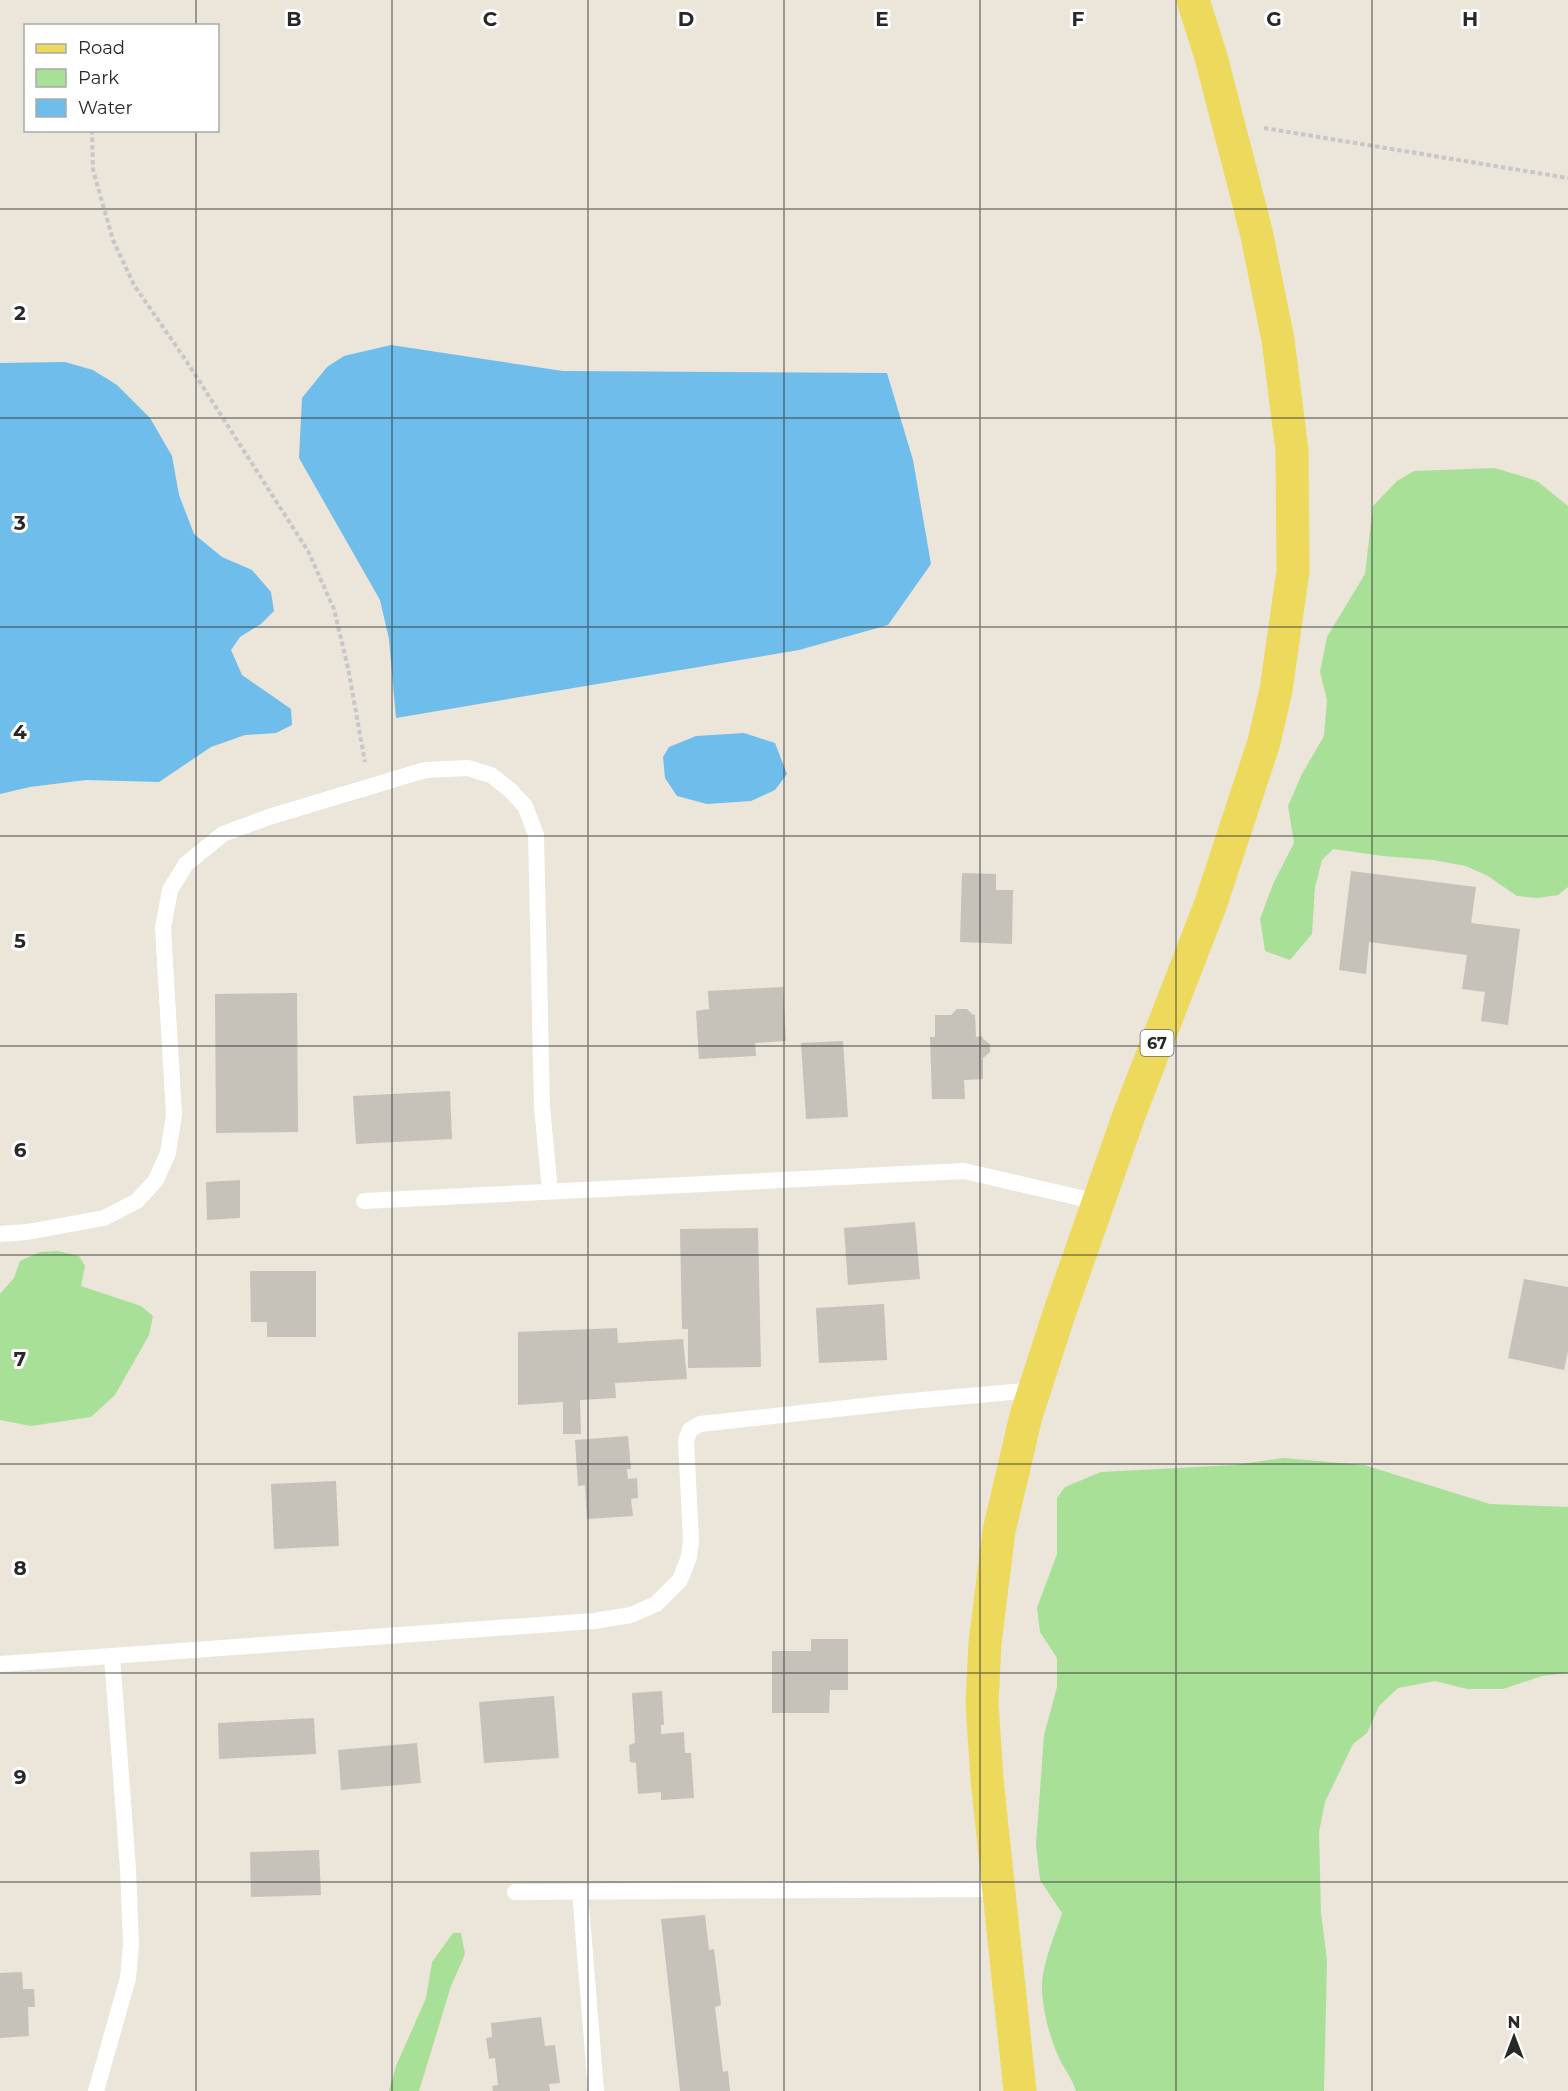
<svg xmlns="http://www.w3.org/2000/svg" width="1568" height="2091" viewBox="0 0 1568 2091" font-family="Montserrat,sans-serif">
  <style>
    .green { fill: #a8e097 }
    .water { fill: #6fbdeb }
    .building { fill: #c6c2ba }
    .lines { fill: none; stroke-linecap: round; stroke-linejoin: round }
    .path { stroke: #c7c7c7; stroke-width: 4; stroke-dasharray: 4.5 3; stroke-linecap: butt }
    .lane { stroke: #fff; stroke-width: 16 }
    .primary { stroke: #edda5d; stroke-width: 33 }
    .grid { fill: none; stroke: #282828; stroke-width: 1.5; stroke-opacity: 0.55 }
    .labels { text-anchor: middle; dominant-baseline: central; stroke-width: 6; stroke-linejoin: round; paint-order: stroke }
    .shield { fill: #fff; stroke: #686868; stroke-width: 1.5 }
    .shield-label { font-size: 16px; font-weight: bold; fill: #282828 }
    .grid-label { font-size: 20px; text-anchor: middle; font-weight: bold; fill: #282828; stroke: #fff; stroke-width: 6; stroke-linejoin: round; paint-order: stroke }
  </style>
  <rect width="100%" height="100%" fill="#ebe5da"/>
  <!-- green -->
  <path class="green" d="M1495,468L1537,481L1568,506V887L1558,895L1538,898L1517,896L1488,876L1466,866L1433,860L1383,856L1333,849L1322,860L1315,887L1312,934L1290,960L1265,951L1260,919L1273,884L1294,843L1288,806L1302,774L1324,736L1327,700L1320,672L1327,637L1365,574L1373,506L1397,481L1414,471Z
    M58,1251L79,1256L85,1266L81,1286L141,1306L153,1316L149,1335L115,1395L91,1417L31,1426L0,1420V1294L14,1278L20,1261L40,1252Z
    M1283,1458L1364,1465L1490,1504L1568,1507V1673L1542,1676L1503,1689H1467L1435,1681L1398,1688L1379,1706L1367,1733L1353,1744L1325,1802L1319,1832L1321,1913L1327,1960L1324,2091H1076C1072,2078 1064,2069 1059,2058C1050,2038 1043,2012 1042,1990C1041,1966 1055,1935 1062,1913L1040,1880L1036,1845L1044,1735L1057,1687V1658L1040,1632L1037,1608L1057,1554V1498L1065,1487L1101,1472L1235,1465Z
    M453,1933H461L465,1954L451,1986L419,2091H389L396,2066L426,1998L432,1962Z"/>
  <!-- water -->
  <path class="water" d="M391,345L563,371L887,373L913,460L931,564L888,625L799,650L396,718L389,639L380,600L299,458L302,398L327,367L344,356Z
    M65,362L93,370L117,385L150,418L172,456L179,495L194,534L222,557L252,570L271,592L274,611L261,624L240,637L231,650L242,675L291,709L292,725L276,733L245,735L211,747L159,782L86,780L30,787L0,794V363Z
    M744,733L775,743L787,774L775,790L751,801L707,804L677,796L665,778L663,757L669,747L696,736Z"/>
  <!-- building -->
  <path class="building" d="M1351,871L1476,887L1471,923L1520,929L1508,1025L1481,1021L1485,992L1462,989L1467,955L1369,942L1366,974L1339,970Z
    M962,873L996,874V890H1013L1012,944L960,942Z
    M783,987L786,1041L755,1043L756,1056L699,1059L696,1011L709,1009L708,991Z
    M297,993L298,1132L216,1133L215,994Z
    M957,1009H967L973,1015L975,1014L976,1037L982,1036L983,1039L990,1044V1052L983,1058V1079L964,1080L965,1099H932L930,1037H935V1015H951Z
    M843,1041L848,1117L806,1119L801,1043Z
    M450,1091L452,1139L356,1144L353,1096Z
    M240,1180V1218L207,1220L206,1182Z
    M915,1222L920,1279L848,1285L844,1228Z
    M758,1228L761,1367L688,1368V1329H682L680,1229Z
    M250,1271H316V1337H267V1322H251Z
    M1524,1279L1568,1287V1351L1564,1370L1508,1358Z
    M884,1304L887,1360L819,1363L816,1308Z
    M617,1328L618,1343L683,1339L687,1379L615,1383L616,1398L580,1400L581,1434H563V1402L518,1405V1332Z
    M628,1436L631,1469H627L628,1479L637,1478L638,1498L631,1499L633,1516L587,1519L585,1485L578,1486L575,1440Z
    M336,1481L339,1546L274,1549L271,1484Z
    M811,1639H848V1690H830L829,1713H772V1651H811Z
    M662,1691L664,1725H661V1734L684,1732L685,1753H691L694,1798L661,1800V1792L638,1794L636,1763L630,1762L629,1745L635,1743L632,1693Z
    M554,1696L559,1758L484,1763L479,1702Z
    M314,1718L316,1754L219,1759L218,1723Z
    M417,1743L421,1783L341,1790L338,1750Z
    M319,1850L321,1895L251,1897L250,1852Z
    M705,1915L709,1950L714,1949L721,2005L715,2007L723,2072L728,2071L730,2091H680L661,1919Z
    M22,1972L23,1989H34L35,2007H28L29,2036L0,2038V1973Z
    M541,2017L545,2046L555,2045L560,2083L549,2084L550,2091H493L492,2086L498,2085L495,2058L489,2059L486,2038L492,2037L491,2023Z"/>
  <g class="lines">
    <!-- path -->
    <path class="path" d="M1264,128L1568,178
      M92,130L93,170L113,240L134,285L187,362L308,551L334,609L348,668L365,762"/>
    <!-- lane -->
    <path class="lane" d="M364,1201L964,1171L1098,1202
      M0,1234L27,1232L104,1218L137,1201L156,1180L168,1153L174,1115L163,928L170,890L186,864L223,834L269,817L425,770L468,768L491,775L510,790L525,806L536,835L542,1107L550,1191
      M0,1664L594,1621L631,1615L656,1604L680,1580L689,1557L691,1540L686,1440L690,1430L700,1424L900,1402L1035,1390
      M515,1892L999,1889
      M580,1892L596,2091
      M96,2091L128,1978L131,1944L128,1869L112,1656"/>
    <!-- primary -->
    <path class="primary" d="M1020,2091L987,1779L982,1703L985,1643L999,1531L1026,1416L1059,1314L1129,1115L1211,903L1264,742L1276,690L1293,571L1292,450L1278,340L1256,231L1211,57L1193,0"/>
  </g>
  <!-- grid -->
  <path class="grid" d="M196,0V26M392,0V2091M588,0V2091M784,0V2091M980,0V2091M1176,0V2091M1372,0V2091M196,130V2091M0,209H1568M0,418H1568M0,627H1568M0,836H1568M0,1046H1568M0,1255H1568M0,1464H1568M0,1673H1568M0,1882H1568"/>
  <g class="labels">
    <!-- shield labels -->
    <rect class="shield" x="1140.5" y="1030" width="33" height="26" rx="4.5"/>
    <g class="shield-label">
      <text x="1157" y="1043">67</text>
    </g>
  </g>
  <g class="grid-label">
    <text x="294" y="26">B</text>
    <text x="490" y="26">C</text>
    <text x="686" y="26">D</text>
    <text x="882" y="26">E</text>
    <text x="1078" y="26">F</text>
    <text x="1274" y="26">G</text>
    <text x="1470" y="26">H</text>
    <text x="20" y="320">2</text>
    <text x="20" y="530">3</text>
    <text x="20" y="739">4</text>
    <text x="20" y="948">5</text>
    <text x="20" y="1157">6</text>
    <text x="20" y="1366">7</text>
    <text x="20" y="1575">8</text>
    <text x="20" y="1784">9</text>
  </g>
  <!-- legend -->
  <rect x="24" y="24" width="195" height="108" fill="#ffffff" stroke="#a9a9a9" stroke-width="1.5"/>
  <rect x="36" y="44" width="30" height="9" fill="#edda5d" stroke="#a9a9a9" stroke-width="1.5"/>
  <text x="78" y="54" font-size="18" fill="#282828">Road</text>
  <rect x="36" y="69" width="30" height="18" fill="#a8e097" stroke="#a9a9a9" stroke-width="1.5"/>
  <text x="78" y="84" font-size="18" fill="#282828">Park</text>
  <rect x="36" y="99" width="30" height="18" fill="#6fbdeb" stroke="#a9a9a9" stroke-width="1.5"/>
  <text x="78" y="114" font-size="18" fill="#282828">Water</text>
  <!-- north arrow -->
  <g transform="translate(1514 2037)" stroke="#ffffff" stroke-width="4.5" paint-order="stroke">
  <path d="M0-4.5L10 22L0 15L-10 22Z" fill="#282828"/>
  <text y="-9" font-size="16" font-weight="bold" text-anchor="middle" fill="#282828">N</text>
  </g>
</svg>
